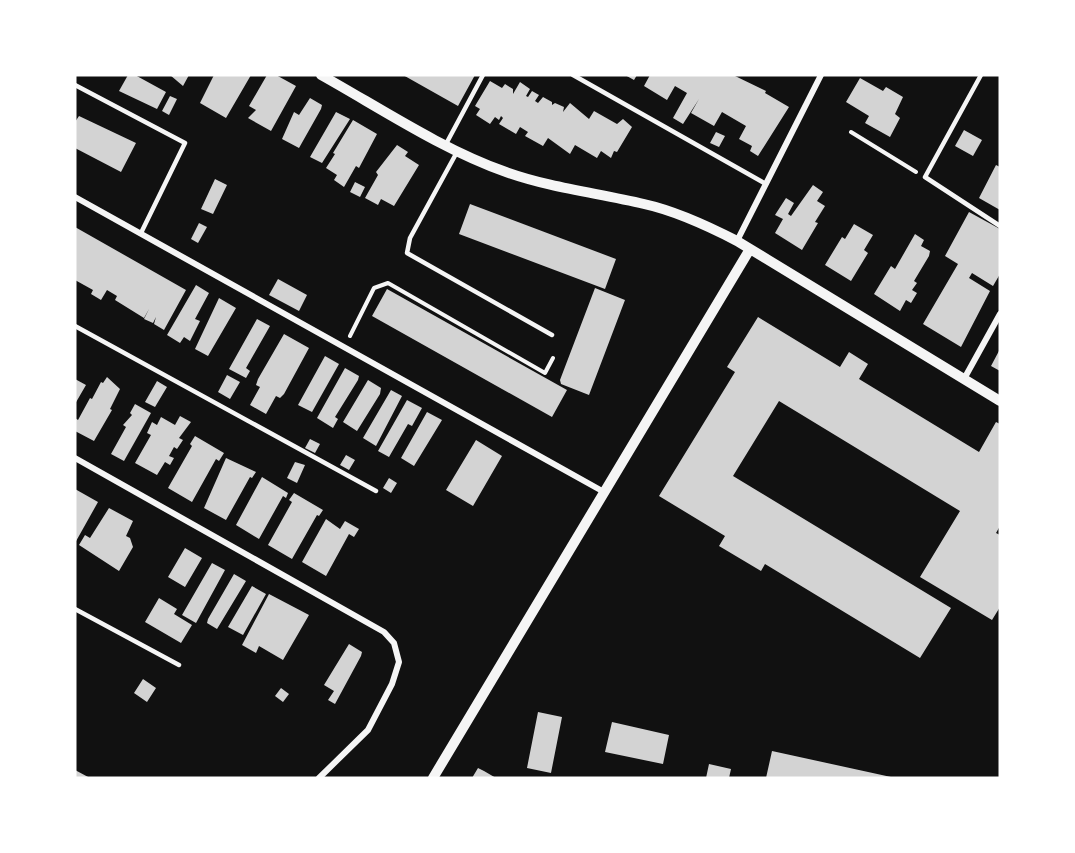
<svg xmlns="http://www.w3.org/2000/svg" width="1075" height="853" viewBox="0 0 1075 853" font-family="Arial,sans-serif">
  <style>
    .building { fill: #d3d3d3 }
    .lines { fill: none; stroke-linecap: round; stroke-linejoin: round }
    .path { stroke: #f5f5f5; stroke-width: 4 }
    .service { stroke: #f5f5f5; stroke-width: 4.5 }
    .minor { stroke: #f5f5f5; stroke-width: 6 }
    .tertiary { stroke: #f5f5f5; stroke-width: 10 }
  </style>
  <rect width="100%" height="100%" fill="#111"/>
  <!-- building -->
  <path class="building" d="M128,75H135L166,92L157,109L119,91Z
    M170,75H189L183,86Z
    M214,75H251L226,118L200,103Z
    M267,75H276L296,86L271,131L248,118L256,110L249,106Z
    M403,75H475L458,106Z
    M625,75H637L634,80Z
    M650,75H733L766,91L765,93L789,107L758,156L750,151L752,146L739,139L746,126L722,112L714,126L691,113L699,99L683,124L673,118L687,93L675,86L667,100L644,86Z
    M860,78L883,91L886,87L903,97L895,114L900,118L890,137L865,123L869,116L846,102Z
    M490,81L502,88L505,84L513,89V94L520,82L530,89L526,96L528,97L532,91L539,95L535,101L538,103L543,97L552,102V105L555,103L564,107L563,112L570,103L589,119L594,111L617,124L623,119L632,127L617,152L614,151L611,158L601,151L597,158L575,145L570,154L548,138L543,146L525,136L528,132L520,127L516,134L499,124L503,118L501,116L499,120L495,117L490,124L476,115L480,109L475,106Z
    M170,96L177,99L169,115L162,111Z
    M310,98L322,105L321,109L299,148L282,139L294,112L299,115Z
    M336,112L350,119L322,163L310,157Z
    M79,116L136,143L121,172L75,148V122Z
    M353,120L377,134L359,168L356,166L344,187L334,180L337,175L326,168L335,154L333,153Z
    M964,130L982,140L973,156L955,146Z
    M716,132L725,136L719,147L710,143Z
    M397,145L408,152L405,156L419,165L394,206L381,199L378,205L365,198L378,175L376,172Z
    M996,165L1000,167V210L979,198Z
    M215,179L227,185L213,214L201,209Z
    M355,182L365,187L360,197L350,192Z
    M813,185L823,192L817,201L825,206L815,222L818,223L802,250L775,233L783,219L775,215L786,198L794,203L788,214L791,216Z
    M470,204L616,259L605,289L459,234Z
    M969,212L1000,229V274L993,286L972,273L969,278L990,291L961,347L923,324L958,264L945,256Z
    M199,223L207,227L198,243L191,239Z
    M854,224L873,235L864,250L868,253L851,281L825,265L842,237L845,239Z
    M75,227L186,290L164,330L154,324L156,317L153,323L144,319L149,309L144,318L115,300L117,296L107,290L101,300L91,294L93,290L75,280Z
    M915,234L924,240L921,246L930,251L929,256L914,281L917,283L912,290L917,293L911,303L906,300L900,311L874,294L891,266L895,269Z
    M278,279L307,295L299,311L269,295Z
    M196,285L209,293L195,319L200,321L190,341L184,337L180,343L167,335Z
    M595,288L625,300L589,395L561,384L560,380Z
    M387,289L567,390L552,417L372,316Z
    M219,298L236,308L208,356L195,349Z
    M758,317L840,367L849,352L868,364L859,379L979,452L996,422L1000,424V526L996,533L1000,535V607L992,620L920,577L960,511L779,401L733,476L951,608L920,658L765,564L761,571L719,546L725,536L659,496L735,372L727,367Z
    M257,319L270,326L246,368L250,371L246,378L229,369Z
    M284,334L309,348L284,394L280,398L276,396L266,414L250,405L260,387L256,385L258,379Z
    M1000,349V371L991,366Z
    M325,356L339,364L312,412L298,405Z
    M345,368L359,376L358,380L335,417L338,419L333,428L317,418Z
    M227,375L240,382L230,399L218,392Z
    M107,377L120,389L110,409L112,410L94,441L75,431V418L78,420L90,398L92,399L101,382L103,383Z
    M75,379L86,385L75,404Z
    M368,380L381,388L380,394L357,431L343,422Z
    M157,381L167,387L155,407L145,402Z
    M391,390L402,396L376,446L363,438Z
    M407,400L422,408L412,426L408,424L389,457L378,451Z
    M135,404L151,413L124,461L111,454L126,427L123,425L132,415L130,413Z
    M427,412L442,420L414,466L401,458Z
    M180,416L191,422L179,438L183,440L177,449L174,447L169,456L174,458L170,465L165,462L157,475L135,463L151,435L147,433L152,422L157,425L161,417L175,425Z
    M195,436L224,453L219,461L216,459L192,502L168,488L192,446L190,444Z
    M310,439L320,444L315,453L305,448Z
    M476,440L502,456L473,506L446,490Z
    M346,455L355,460L349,470L340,465Z
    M226,458L256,472L252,478L250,477L226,520L204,508Z
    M295,462L305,465L297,483L287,478Z
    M262,477L288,493L286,498L283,496L259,539L236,525Z
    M389,478L397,483L391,493L383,488Z
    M75,489L98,502L75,543Z
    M294,493L323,510L319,516L317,515L292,559L268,545L292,502L289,500Z
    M109,508L133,521L126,536L130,538L133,547L119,571L79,545L85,535L90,538Z
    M326,519L340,529L345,521L359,529L354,537L349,534L326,576L302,562Z
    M185,548L202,558L185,587L168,577Z
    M212,563L225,570L196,623L182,615Z
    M234,574L246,581L217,629L207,623L208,619Z
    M252,586L266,594L243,635L228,627Z
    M269,594L309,615L283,660L259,646L256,653L242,645Z
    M159,598L177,609L174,614L192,625L181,643L145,622Z
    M349,644L362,652L361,656L335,704L328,700L334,691L324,685Z
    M143,679L156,688L147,702L134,693Z
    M281,688L289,694L283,702L275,696Z
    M538,712L562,717L551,773L527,768Z
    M612,722L669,735L663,764L605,752Z
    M772,751L891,777V778H766Z
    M709,764L731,769L729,778H706Z
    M478,768L484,771L496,778H472Z
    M75,770L90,778H75Z"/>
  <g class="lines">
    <!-- path -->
    <path class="path" d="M851,132L916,172
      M350,336L374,288L388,283L545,373L553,358"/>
    <!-- service -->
    <path class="service" d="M573,75L766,184
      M981,75L925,177L1000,226
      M75,85L185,143L141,233
      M446,144L483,75
      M457,152L410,238L407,253L552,335
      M75,326L376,491
      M75,609L179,665"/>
    <!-- minor -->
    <path class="minor" d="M75,197L604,492
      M737,241L821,75
      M964,379L1000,314
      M75,458L384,632L394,643L399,662L392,684L368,730L319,778"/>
    <!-- tertiary -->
    <path class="tertiary" d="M321,75C380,108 443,150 506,172C551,188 598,193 644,204C676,211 708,226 737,241L1000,401
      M433,778L750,249"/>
  </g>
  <!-- border -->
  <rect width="1075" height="853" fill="none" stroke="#ffffff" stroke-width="153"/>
</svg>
